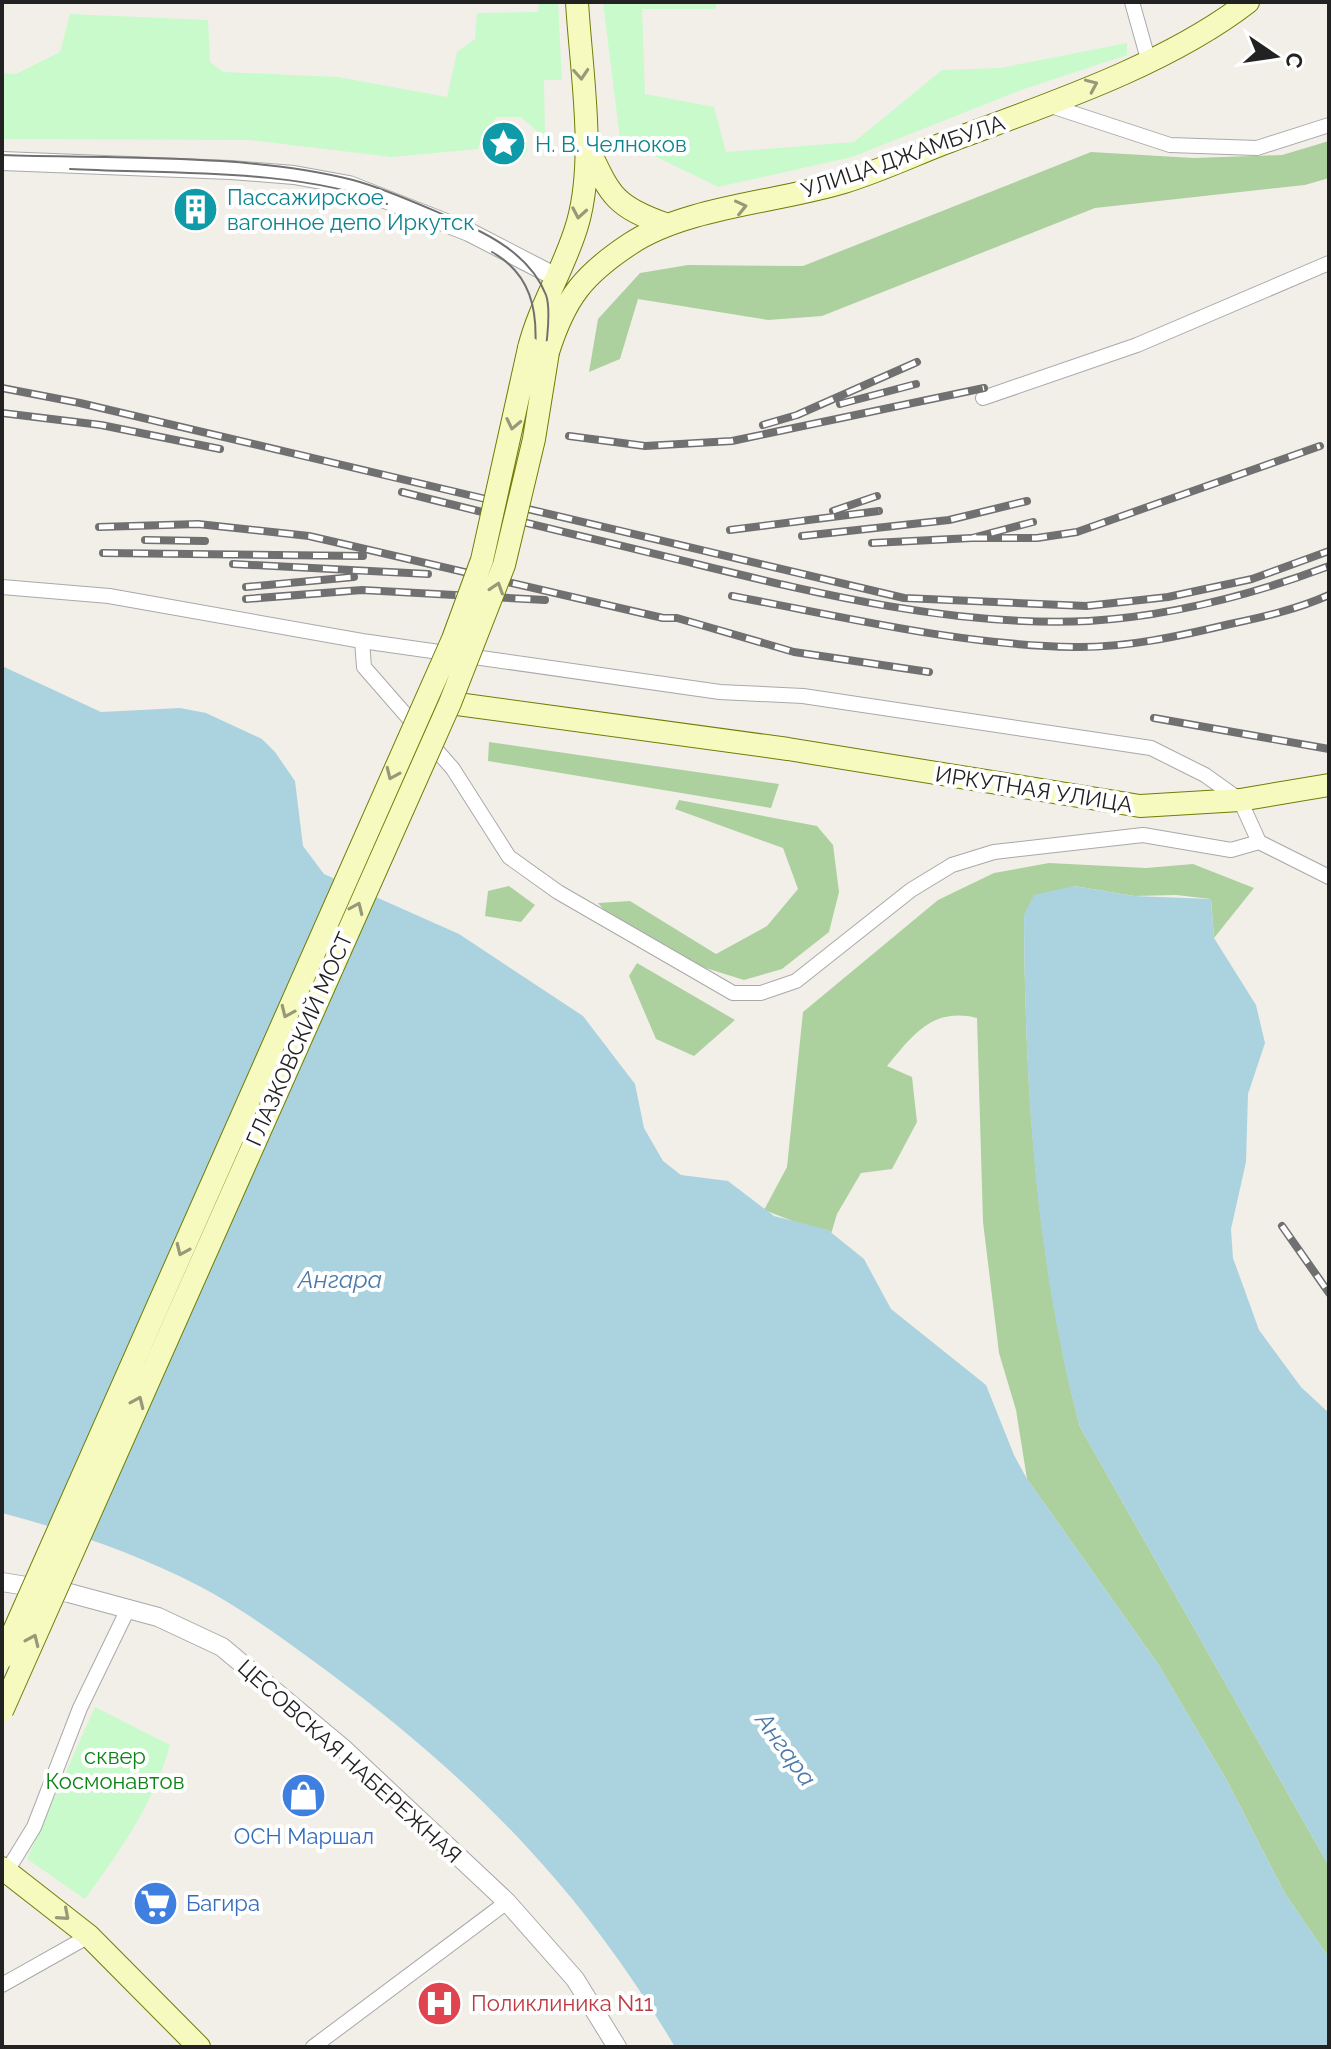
<svg xmlns="http://www.w3.org/2000/svg" width="1331" height="2049" viewBox="0 0 1331 2049" font-family="Raleway,sans-serif">
  <style>
    .forest { fill: #add19e }
    .park { fill: #c8facc }
    .water { fill: #aad3df }
    .lines { fill: none; stroke-linecap: round; stroke-linejoin: round }
    .minor-casing { stroke: #a9a9a9; stroke-width: 16 }
    .tertiary-casing { stroke: #a9a9a9; stroke-width: 20 }
    .secondary-casing { stroke: #707d05; stroke-width: 24 }
    .minor { stroke: #fff; stroke-width: 14 }
    .tertiary { stroke: #fff; stroke-width: 18 }
    .secondary { stroke: #f7fabf; stroke-width: 22 }
    .tram { stroke: #707070; stroke-width: 2 }
    .rail-casing { stroke: #707070; stroke-width: 8 }
    .rail { stroke: #fff; stroke-width: 5; stroke-dasharray: 15; stroke-linecap: butt }
    .secondary-bridge-casing { stroke: #707d05; stroke-width: 24; stroke-linecap: butt }
    .secondary-bridge { stroke: #f7fabf; stroke-width: 22 }
    .oneway { stroke: #979978 }
    .labels { text-anchor: middle; dominant-baseline: central; stroke-width: 8; stroke-linejoin: round; paint-order: stroke }
    .culture-label { font-size: 22px; fill: #0d838f; stroke: #fff; text-anchor: start }
    .street-label { font-size: 22px; fill: #222; stroke: #fff }
    .park-label { font-size: 22px; fill: #0c8416; stroke: #fff }
    .shop-label { font-size: 22px; fill: #366cbe; stroke: #fff }
    .health-label { font-size: 22px; fill: #be3a42; stroke: #fff; text-anchor: start }
    .water-label { font-size: 24px; font-style: italic; fill: #4a7aab; stroke: #fff }
  </style>
  <rect width="100%" height="100%" fill="#f2efe9"/>
  <!-- forest -->
  <path class="forest" d="M1329,141V178L1305,185L1095,208L822,316L768,320L638,299L620,359L589,372L598,319L640,273L688,265L803,266L1091,152L1194,158L1282,155Z
    M489,742L779,784L771,808L488,761Z
    M679,800L817,826L833,845L839,892L829,932L782,969L744,980L696,965L608,915L598,903L630,901L716,954L767,926L798,889L783,848L675,809Z
    M1049,863L1146,868L1193,864L1254,888L1214,938L1211,899L1176,895L1134,896L1074,886L1024,915C1025,1088 1036,1259 1080,1427L1329,1866V1958L1284,1892L1226,1779L1158,1664L1027,1479L1016,1410L999,1353L983,1222L977,1018C932,1007 913,1035 887,1066L912,1077L917,1122L892,1169L861,1173L837,1214L831,1234L828,1230L811,1228L764,1210L787,1167L803,1012L938,900L994,873Z
    M509,886L535,905L521,922L485,916L488,891Z
    M637,963L735,1020L694,1056L656,1039L629,976Z"/>
  <!-- park -->
  <path class="park" d="M539,2H558L562,80H544L545,133H539L521,117H497L484,132L478,149L392,157L250,140L2,139V73L16,74L60,52L70,14L208,20L210,62L223,72L338,77L447,97L457,52L475,39L477,13L538,12Z
    M603,2H718L715,9H642L645,94L714,107L726,152L854,142L942,70L1000,68L1127,43V55L1024,89L852,157L718,187L620,139Z
    M495 147a16 16 0 1 1 32 0a16 16 0 1 1-32 0Z
    M95,1707L170,1745C154,1803 120,1851 85,1899L27,1859Z"/>
  <!-- water -->
  <path class="water" d="M2,666L101,712L180,708L206,713L262,739L275,752L295,781L303,846L324,874L459,934L583,1016L635,1084L644,1128L663,1161L681,1175L728,1181L774,1216L828,1230L864,1259L891,1309L986,1385L1014,1455L1027,1479L1158,1664L1226,1779L1284,1892L1329,1958V2047H675C581,1889 474,1780 327,1671C286,1641 246,1611 201,1587C138,1554 70,1531 2,1513Z
    M1074,886L1134,896L1211,899L1214,938L1256,1005L1265,1043L1248,1094L1246,1162L1231,1229L1233,1258L1259,1330L1301,1387L1329,1413V1866L1080,1427C1035,1259 1025,1088 1024,915L1034,895Z"/>
  <g class="lines">
    <defs>
      <path id="minor" d="M1132,2L1148,59
        M1048,105L1170,145L1257,148L1329,125
        M983,398L1137,345L1329,263
        M2,587L109,596L362,641L720,692L803,696L1151,748L1205,775L1240,800L1259,842L1329,877
        M362,641L364,667L453,769L509,857L558,892L733,993H761L796,981L911,890L952,865L994,852L1143,835L1231,850L1259,842
        M7,1871L34,1827L80,1708L128,1609
        M2,1985L89,1936
        M313,2047L507,1902"/>
      <path id="tertiary" d="M2,161L231,170L294,175L349,185L469,232L556,277
        M2,1582L69,1593L158,1617L222,1647L345,1750L507,1902L575,1979L617,2047"/>
      <path id="secondary" d="M587,146C610,194 613,206 665,224
        M529,348C540,304 566,266 578,222C596,157 581,70 577,2
        M548,352C565,298 583,275 630,244C685,207 779,202 844,182C883,170 920,152 958,138C1052,103 1168,64 1248,2
        M450,703L788,749L1140,806L1240,800L1329,785
        M2,1868L89,1936L199,2047"/>
    </defs>
    <!-- minor casing -->
    <use href="#minor" class="minor-casing"/>
    <!-- tertiary casing -->
    <use href="#tertiary" class="tertiary-casing"/>
    <!-- secondary casing -->
    <use href="#secondary" class="secondary-casing"/>
    <!-- minor -->
    <use href="#minor" class="minor"/>
    <!-- tertiary -->
    <use href="#tertiary" class="tertiary"/>
    <!-- secondary -->
    <use href="#secondary" class="secondary"/>
    <!-- tram -->
    <path class="tram" d="M2,155C113,159 246,153 353,180C386,189 418,204 449,217C487,233 530,254 546,295C560,334 507,539 493,587L2,1699
      M70,169C164,174 301,168 387,204
      M492,252C531,274 538,310 535,351
      M379,819L436,691"/>
    <defs>
      <path id="rail" d="M2,388L80,403L904,598L1086,606L1168,597L1252,579L1329,551
        M840,404L916,384
        M2,413L101,425L220,449
        M763,425L797,415L917,362
        M569,436L645,446L732,441L984,388
        M402,492C500,517 598,540 696,564C823,595 956,627 1089,621C1172,616 1252,595 1329,566
        M833,511L877,496
        M99,527L198,524L309,536L663,618H677L794,652L929,672
        M730,530L879,511
        M802,536L949,520L1027,501
        M972,538H1037L1077,532L1320,446
        M145,540L205,541
        M872,543L972,538L1033,522
        M103,553L363,556
        M233,564L428,574
        M246,587L354,577
        M732,596C845,617 959,645 1074,647C1126,648 1180,636 1230,624C1263,617 1298,609 1329,595
        M246,599L362,590L545,600
        M1154,718L1329,749
        M1282,1226L1329,1293"/>
    </defs>
    <!-- rail casing -->
    <use href="#rail" class="rail-casing"/>
    <!-- rail -->
    <use href="#rail" class="rail"/>
    <defs>
      <path id="secondary-bridge" d="M2,1658L453,639L482,560L529,348
        M2,1711L450,703L504,565L534,439L548,352"/>
    </defs>
    <!-- secondary-bridge casing -->
    <use href="#secondary-bridge" class="secondary-bridge-casing"/>
    <!-- secondary-bridge -->
    <use href="#secondary-bridge" class="secondary-bridge"/>
  </g>
  <!-- one-way arrows -->
  <defs><path id="oneway-chevron" d="M-2-3.5L2.5 0L-2 3.5" fill="none" stroke-width="1.6" stroke-linecap="round" stroke-linejoin="round" transform="scale(2)"/></defs>
  <g class="oneway">
    <use href="#oneway-chevron" transform="translate(581 74) rotate(86)"/>
    <use href="#oneway-chevron" transform="translate(1092 85) rotate(-24)"/>
    <use href="#oneway-chevron" transform="translate(741 207) rotate(-13)"/>
    <use href="#oneway-chevron" transform="translate(579 213) rotate(100)"/>
    <use href="#oneway-chevron" transform="translate(513 424) rotate(102)"/>
    <use href="#oneway-chevron" transform="translate(497 588) rotate(-72)"/>
    <use href="#oneway-chevron" transform="translate(392 774) rotate(114)"/>
    <use href="#oneway-chevron" transform="translate(357 908) rotate(-66)"/>
    <use href="#oneway-chevron" transform="translate(287 1012) rotate(114)"/>
    <use href="#oneway-chevron" transform="translate(182 1250) rotate(114)"/>
    <use href="#oneway-chevron" transform="translate(138 1402) rotate(-66)"/>
    <use href="#oneway-chevron" transform="translate(33 1640) rotate(-66)"/>
    <use href="#oneway-chevron" transform="translate(64 1915) rotate(41)"/>
  </g>
  <!-- icons -->
  <defs>
    <symbol id="sight-disc" viewBox="-11 -11 22 22"><circle r="9.5" fill="#0f9aa8" stroke="#fff"/><path d="M0-6L1.8-2.2L6-1.7L2.9 1.2L3.7 5.4L0 3.3L-3.7 5.4L-2.9 1.2L-6-1.7L-1.8-2.2Z" fill="#fff"/></symbol>
    <symbol id="building-disc" viewBox="-11 -11 22 22"><circle r="9.5" fill="#0f9aa8" stroke="#fff"/><path d="M-4-6H4V6H1V3H-1V6H-4ZM-2.5-4.3h1.7v1.8h-1.7ZM.8-4.3h1.7v1.8H.8ZM-2.5-1h1.7V.8h-1.7ZM.8-1h1.7V.8H.8Z" fill="#fff"/></symbol>
    <symbol id="shop-disc" viewBox="-11 -11 22 22"><circle r="9.5" fill="#3f7fe0" stroke="#fff"/><path d="M-5-2.5h2.3a2.7 3.5 0 0 1 5.4 0H5L5.5 6h-11ZM-1.5-2.5h3a1.5 2.3 0 0 0-3 0Z" fill="#fff"/></symbol>
    <symbol id="supermarket-disc" viewBox="-11 -11 22 22"><circle r="9.5" fill="#3f7fe0" stroke="#fff"/><path d="M-6-5.5h2.5l.6 2H6L4.5 2H-2.5L-4.4-4H-6ZM-1.5 3.2a1.3 1.3 0 1 0 .1 0ZM3 3.2a1.3 1.3 0 1 0 .1 0Z" fill="#fff"/></symbol>
    <symbol id="hospital-disc" viewBox="-11 -11 22 22"><circle r="9.5" fill="#e0444e" stroke="#fff"/><path d="M-5-5h3v3.5h4V-5h3V5h-3V1.5h-4V5h-3Z" fill="#fff"/></symbol>
  </defs>
  <g fill-rule="evenodd">
    <use href="#sight-disc" x="478" y="118" width="51" height="51"/>
    <use href="#building-disc" x="170" y="184" width="51" height="51"/>
    <use href="#shop-disc" x="278" y="1770" width="51" height="51"/>
    <use href="#supermarket-disc" x="130" y="1878" width="51" height="51"/>
    <use href="#hospital-disc" x="414" y="1978" width="51" height="51"/>
  </g>
  <g class="labels">
    <!-- culture labels -->
    <g class="culture-label">
      <text x="535" y="144">Н. В. Челноков</text>
      <text x="227" y="197">Пассажирское<tspan x="227" dy="25">вагонное депо Иркутск</tspan></text>
    </g>
    <!-- street labels -->
    <g class="street-label">
      <text transform="translate(903 156) rotate(-19)">УЛИЦА ДЖАМБУЛА</text>
      <text transform="translate(1034 789) rotate(9)">ИРКУТНАЯ УЛИЦА</text>
      <text transform="translate(299 1039) rotate(-66)">ГЛАЗКОВСКИЙ МОСТ</text>
      <text transform="translate(350 1761) rotate(42)">ЦЕСОВСКАЯ НАБЕРЕЖНАЯ</text>
    </g>
    <!-- park labels -->
    <g class="park-label">
      <text x="115" y="1756">сквер<tspan x="115" dy="25">Космонавтов</tspan></text>
    </g>
    <!-- shop labels -->
    <g class="shop-label">
      <text x="304" y="1836">ОСН Маршал</text>
      <text x="186" y="1903" text-anchor="start">Багира</text>
    </g>
    <!-- health labels -->
    <g class="health-label">
      <text x="471" y="2003">Поликлиника N11</text>
    </g>
    <!-- water labels -->
    <g class="water-label">
      <text x="340" y="1279">Ангара</text>
      <text transform="translate(786 1749) rotate(54)">Ангара</text>
    </g>
  </g>
  <!-- border -->
  <rect width="1331" height="2049" fill="none" stroke="#222222" stroke-width="8"/>
  <!-- north arrow -->
  <g transform="translate(1275 56) rotate(103)" stroke="#ffffff" stroke-width="6" paint-order="stroke">
  <path d="M0-6L14 30L0 20L-14 30Z" fill="#222222"/>
  <text y="-12" font-size="22" font-weight="bold" text-anchor="middle" fill="#222222">С</text>
  </g>
</svg>
